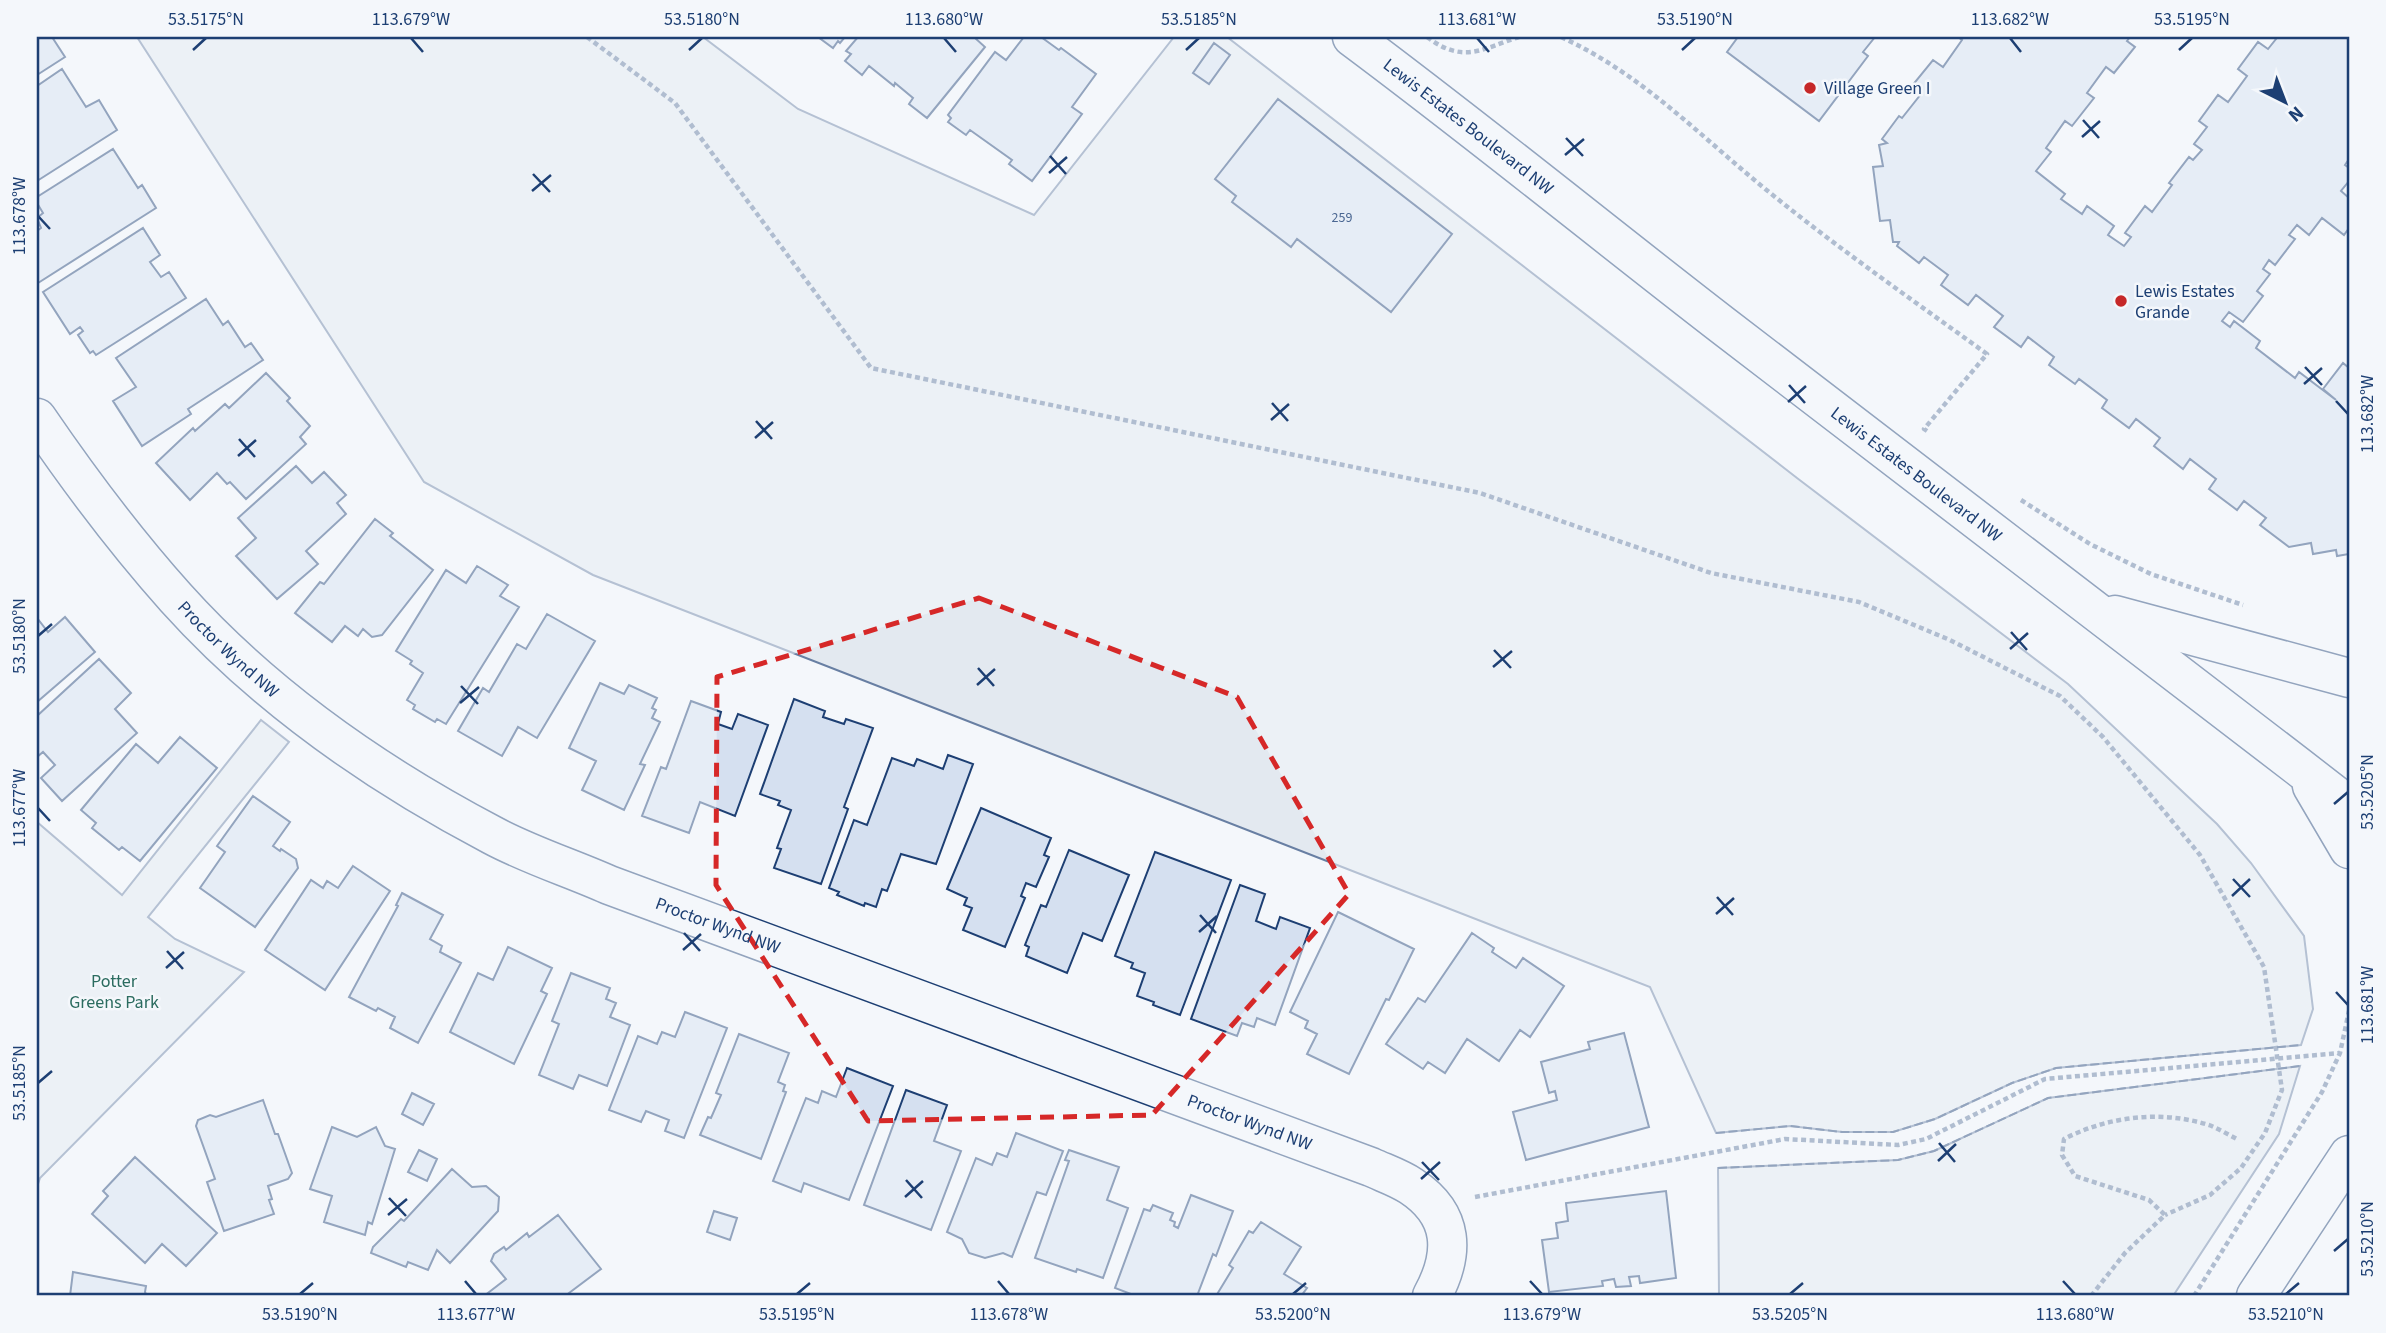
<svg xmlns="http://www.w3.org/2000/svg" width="2386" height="1333" viewBox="0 0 2386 1333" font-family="'Source Sans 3',sans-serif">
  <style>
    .green { fill: #e3e9f0; stroke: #687fa3; stroke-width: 2 }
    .building { fill: #d5e0f0; stroke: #1d3f73; stroke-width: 2 }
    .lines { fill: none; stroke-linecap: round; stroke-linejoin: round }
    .minor-casing { stroke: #1d3f73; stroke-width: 41 }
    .major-casing { stroke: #1d3f73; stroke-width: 41 }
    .path { stroke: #5e769c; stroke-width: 4.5; stroke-dasharray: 5 3.5; stroke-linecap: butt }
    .minor { stroke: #f4f7fb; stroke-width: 38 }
    .major { stroke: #f4f7fb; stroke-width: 38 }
    .fence { stroke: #1d3f73; stroke-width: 2; stroke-dasharray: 9 3.5; stroke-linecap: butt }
    .marked { fill: none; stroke: #d62828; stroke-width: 5; stroke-dasharray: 14 9; stroke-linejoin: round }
    .ticks { fill: none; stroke: #1d3f73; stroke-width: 2.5 }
    .poi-dot { fill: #c62828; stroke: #f4f7fb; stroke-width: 2.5 }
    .labels { text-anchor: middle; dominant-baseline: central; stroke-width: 5; stroke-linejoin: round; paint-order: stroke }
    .number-label { font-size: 14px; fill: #4b6792 }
    .poi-label { font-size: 18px; fill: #1d3f73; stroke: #f4f7fb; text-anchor: start }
    .street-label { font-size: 18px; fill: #1d3f73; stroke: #f4f7fb }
    .park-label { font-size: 18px; fill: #2c6c60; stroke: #f4f7fb }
    .neatline { fill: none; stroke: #1d3f73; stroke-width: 2.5 }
    .ticks-label { font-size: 18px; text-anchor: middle; fill: #1d3f73 }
  </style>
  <rect width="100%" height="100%" fill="#f4f7fb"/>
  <!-- green -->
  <path class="green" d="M137,37H703L798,109L1034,215L1174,37H1227L1797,478L2068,684L2217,824L2251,863L2304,936L2313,1009L2301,1045L2056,1068L2012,1083L1935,1119L1893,1132H1842L1790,1126L1716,1133L1650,987L593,575L424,482Z
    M261,720L289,742L148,917L175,939L244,972L40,1178L37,1187V822L122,895Z
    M2300,1066L2279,1134L2173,1296H1719L1718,1168L1898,1160L1934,1151L2048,1098Z"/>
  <!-- building -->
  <path class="building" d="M37,37H52L65,57L37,75Z
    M818,37H845L840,43L838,41L833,48Z
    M858,37H976L975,38L985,47L927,118L909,104L913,98L895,83L894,86L869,66L862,75L845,61L851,54L846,51Z
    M1024,37H1041L1059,50L1061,48L1096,74L1072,107L1082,114L1032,181L1009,164L1012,160L970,130L966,135L948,122L951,118L948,115L995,52L1006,60Z
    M1738,37H1875L1863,52L1868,56L1819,121L1727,52Z
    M1958,37H2130L2127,41L2135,47L2114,73L2106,67L2087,93L2094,98L2072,126L2065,121L2046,148L2051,152L2036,171L2065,194L2061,199L2082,214L2087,206L2114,226L2108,235L2124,246L2131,237L2125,233L2145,206L2152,212L2172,185L2169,183L2189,157L2193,160L2202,150L2194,144L2207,127L2199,121L2218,95L2228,102L2247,76L2238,69L2258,42L2268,49L2276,39L2273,37H2349V159L2345,165L2349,168V181L2341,191L2349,198V228L2344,235L2322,218L2309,235L2297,225L2289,235L2295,239L2275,265L2269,260L2263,269L2270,274L2257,291L2263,296L2243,322L2229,312L2222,321L2230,327L2234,321L2260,341L2256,348L2295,378L2299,372L2336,400L2323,389L2343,363L2349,368V554L2337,556L2336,550L2313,554L2311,543L2289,547L2260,525L2266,518L2244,501L2237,510L2209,489L2216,479L2190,459L2183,469L2154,446L2160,438L2136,419L2129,428L2102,408L2107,400L2079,379L2075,384L2049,365L2054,357L2028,337L2021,347L1994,327L2003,316L1976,295L1968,305L1941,285L1948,275L1924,257L1919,263L1897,246L1899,242H1893L1890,220L1880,221L1873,167L1883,166L1879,145L1887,143L1882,139L1899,116L1902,118L1921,94L1911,87L1933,60L1943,67L1962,40Z
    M1214,43L1230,55L1209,84L1193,73Z
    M62,69L86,107L99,100L117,130L37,181V86Z
    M1278,99L1452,234L1391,312L1297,239L1291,247L1232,202L1236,196L1215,179Z
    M113,149L138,188L142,185L156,208L38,283L37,231L41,228L37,218L43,213L37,203V197Z
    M143,228L160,255L150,262L161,277L169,272L186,298L96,355L93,351L90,353L78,335L83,331L80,327L70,334L43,292Z
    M206,299L223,325L228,321L245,347L251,343L263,360L188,409L191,414L142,446L113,401L136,387L116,358Z
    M266,373L290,398L287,401L310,426L300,437L306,444L246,499L230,482L227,484L217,473L190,500L156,463L193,428L195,431L225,404L229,408Z
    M296,466L312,483L324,472L346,495L337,503L346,514L306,551L318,564L277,599L236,556L256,538L238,518Z
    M375,519L393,533L390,536L433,570L382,635L372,637L363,629L358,636L345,626L332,642L295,613L320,582L324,584Z
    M477,566L508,585L500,596L519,607L446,724L437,719L435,722L413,709L415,705L407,700L423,673L410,664L412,661L396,651L446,570L466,583Z
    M547,614L595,641L537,738L518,727L502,756L458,731L483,688L489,692L517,644L526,649Z
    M65,617L95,652L37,702V618L48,632Z
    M99,659L131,693L115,709L137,733L62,801L41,778L55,765L43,752L37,757V716Z
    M600,683L624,694L629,685L657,698L652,708L656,710L652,718L660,722L640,764L645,765L624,810L582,790L596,761L569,748Z
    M794,699L825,711L823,717L844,724L846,719L873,728L844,807L848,809L821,884L774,868L781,849L777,848L791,810L778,805L780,801L760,794Z
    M691,701L721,712L718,724L732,729L738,714L768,725L735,816L700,802L689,833L642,816L661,767L666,769Z
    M180,737L217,768L140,861L122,847L119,850L92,828L96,823L81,810L136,744L158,763Z
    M948,755L973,764L936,864L901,854L887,891L882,889L876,907L865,903L864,906L837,895L839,892L829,888L854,820L867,825L892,758L914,766L917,759L943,769Z
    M253,796L290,822L273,846L280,851L281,849L296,859L298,868L255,927L200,888L225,852L217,846Z
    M981,808L1051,838L1044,855L1049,857L1036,887L1026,883L1021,896L1025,898L1005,947L963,930L972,908L964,905L967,898L947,889Z
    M1069,850L1129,875L1102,941L1083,933L1067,973L1026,956L1029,947L1025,945L1041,905L1046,907Z
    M1155,852L1231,880L1180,1015L1153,1005L1154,1002L1137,996L1145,973L1131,968L1133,963L1115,956Z
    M353,866L390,891L325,990L265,950L311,880L323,888L327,881L338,888Z
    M1240,885L1265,894L1256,921L1276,929L1280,917L1310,928L1275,1025L1257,1018L1254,1027L1242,1023L1237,1036L1191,1019Z
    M402,893L443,915L430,939L442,946L440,952L461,963L418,1043L390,1028L395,1017L378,1008L376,1011L349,997L398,906L396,905Z
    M1338,912L1414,949L1389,1000L1386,999L1349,1074L1307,1054L1317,1034L1305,1028L1308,1021L1290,1012Z
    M1472,933L1494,948L1492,952L1516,968L1523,958L1564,986L1530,1037L1520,1030L1499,1061L1467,1039L1445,1073L1428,1062L1423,1069L1386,1044L1418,998L1425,1002Z
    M508,947L552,968L541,991L547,994L514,1064L450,1032L478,973L493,980Z
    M571,973L610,988L606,999L616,1003L610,1017L630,1025L607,1086L579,1075L573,1089L539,1075L559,1024L552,1021Z
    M685,1012L727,1028L684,1138L665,1131L669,1120L646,1111L641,1122L609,1110L638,1036L657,1044L662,1032L675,1037Z
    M1624,1033L1649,1127L1526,1160L1513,1112L1557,1100L1555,1091L1549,1093L1541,1062L1590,1049L1588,1042Z
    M739,1034L789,1053L778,1082L785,1085L783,1091L786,1092L761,1159L700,1135L708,1117L711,1118L721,1095L716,1093Z
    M847,1068L893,1086L849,1200L804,1183L801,1192L773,1181L806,1098L818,1103L822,1091L836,1097Z
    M906,1090L947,1105L934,1141L961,1151L931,1230L864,1205Z
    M412,1093L434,1104L423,1125L402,1114Z
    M263,1100L275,1134H278L292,1173L288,1179L268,1186L272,1199L269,1200L274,1214L224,1231L207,1182L215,1179L196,1126L198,1120L210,1115L216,1117Z
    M332,1127L357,1137L376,1127L385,1146L395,1149L372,1224L368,1222L365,1235L324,1222L332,1196L310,1189Z
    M1016,1133L1063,1151L1046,1195L1037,1192L1012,1257L1003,1253L985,1258L969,1253L962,1239L947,1232L976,1158L992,1165L997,1153L1007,1157Z
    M419,1150L437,1159L427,1181L408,1172Z
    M1069,1150L1119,1167L1107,1200L1128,1208L1103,1278L1077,1269L1076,1272L1035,1258L1069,1161L1065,1160Z
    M135,1157L217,1233L186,1266L162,1244L145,1263L92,1214L108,1196L103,1191Z
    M452,1169L472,1187L486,1186L499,1197L498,1211L450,1263L437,1250L428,1270L408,1262L406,1267L371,1253L373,1247L401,1219L404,1221Z
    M1666,1191L1676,1278L1640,1283L1639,1276L1629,1277L1631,1286L1616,1287L1614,1279L1602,1281L1603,1286L1549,1292L1542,1240L1558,1238L1556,1223L1568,1221L1566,1203Z
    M1191,1195L1233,1211L1216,1256L1213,1254L1197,1296H1136L1115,1288L1144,1209L1150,1211L1153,1205L1173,1213L1170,1220L1175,1222L1174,1226L1178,1228Z
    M714,1211L737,1218L730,1240L707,1232Z
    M558,1215L601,1269L565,1296H484L506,1279L491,1261L494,1254L504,1247L506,1250L527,1233L529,1237Z
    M1261,1222L1301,1247L1284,1274L1307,1288L1301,1296H1216L1233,1268L1229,1265L1249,1231L1253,1233Z
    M73,1272L146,1286L145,1292L147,1296H70Z"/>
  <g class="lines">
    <defs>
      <g id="minor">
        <path id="s1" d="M37,418C80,481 125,541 176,598C265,697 376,774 492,835C529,855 571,868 609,885L1371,1167C1384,1173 1399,1178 1411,1186C1455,1215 1455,1254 1432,1296"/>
      </g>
      <g id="major">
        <path id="s2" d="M1352,37C1477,130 1598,229 1721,324C1930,486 2141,644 2349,806"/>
        <path d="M2115,615L2349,678"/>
        <path d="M2312,786L2349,849"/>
        <path d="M2256,1296L2349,1155"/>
      </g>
    </defs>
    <!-- minor casing -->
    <use href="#minor" class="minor-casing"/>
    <!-- major casing -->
    <use href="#major" class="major-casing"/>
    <!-- path -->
    <path class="path" d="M587,37L675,103L871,368L1480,493L1711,573L1859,602L1950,640L2060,696L2103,737L2200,855L2264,967L2282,1090L2265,1133L2241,1168L2210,1195L2165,1215
      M1427,37C1464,65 1483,48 1519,37
      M1561,37C1642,74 1701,137 1769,192C1839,249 1914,301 1987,354L1924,429L1927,431
      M2021,500L2090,544L2151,574L2243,605
      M1475,1197L1785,1139L1898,1145L1926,1139L2045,1079L2340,1053
      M2091,1296L2125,1253L2165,1215L2149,1200L2075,1176L2062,1155L2064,1139C2109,1116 2161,1110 2209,1125C2219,1129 2229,1135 2239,1140
      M2194,1296L2322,1092L2340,1053L2349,1011"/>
    <!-- minor -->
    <use href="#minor" class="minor"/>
    <!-- major -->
    <use href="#major" class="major"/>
    <!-- fence -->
    <path class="fence" d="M1716,1133L1790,1126L1842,1132H1893L1935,1119L2012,1083L2056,1068L2301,1045
      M1718,1168L1898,1160L1934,1151L2048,1098L2300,1066"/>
  </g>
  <!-- marked area -->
  <path d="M0 0H2386V1333H0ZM979,598L1237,697L1349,894L1152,1115L868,1121L716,885L717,677Z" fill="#f4f7fb" fill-opacity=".55" fill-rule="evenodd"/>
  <path class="marked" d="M979,598L1237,697L1349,894L1152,1115L868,1121L716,885L717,677Z"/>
  <!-- ticks -->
  <path class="ticks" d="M411,38L423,52M944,38L956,52M1477,38L1489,52M2010,38L2021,52M193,50L206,38M689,50L702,38M1186,50L1199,38M1682,50L1695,38M2179,50L2192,38M2083,120L2099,138M2082,137L2100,121M1566,138L1583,156M1565,155L1584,139M1050,156L1066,174M1049,173L1067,157M533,174L550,192M532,191L551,175M38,216L50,229M2305,367L2322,385M2304,384L2322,368M1789,385L1805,403M2336,401L2348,414M1788,402L1806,386M1272,403L1288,421M1271,420L1289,404M756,421L772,439M755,438L773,422M239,439L255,457M238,456L256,440M2011,632L2027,650M38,636L52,624M2010,649L2028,633M1494,650L1511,668M1493,667L1512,651M978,668L994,686M977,685L995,669M461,686L478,704M460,703L479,687M2334,804L2348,792M38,808L50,821M2233,879L2250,897M2232,896L2250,879M1717,897L1733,915M1716,914L1734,898M1200,915L1216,933M1199,932L1217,916M684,933L700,951M683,950L701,934M167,951L183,969M166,968L184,952M2336,992L2348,1005M38,1083L52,1071M1939,1143L1955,1162M1938,1161L1956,1144M1422,1162L1439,1180M1421,1179L1440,1162M906,1180L922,1198M905,1197L923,1181M389,1198L406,1216M388,1215L407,1199M2334,1251L2348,1239M465,1281L476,1294M998,1281L1009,1294M1530,1281L1542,1294M2063,1281L2075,1294M300,1294L313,1283M797,1294L810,1283M1293,1294L1306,1283M1790,1294L1803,1283M2286,1294L2299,1283"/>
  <!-- markers -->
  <g class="poi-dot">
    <circle cx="1810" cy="88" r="7"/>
    <circle cx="2121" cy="301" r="7"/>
  </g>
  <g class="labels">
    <!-- number labels -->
    <g class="number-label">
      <text x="1342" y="218">259</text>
    </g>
    <!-- poi labels -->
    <g class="poi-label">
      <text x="1824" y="88">Village Green I</text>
      <text x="2135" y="291">Lewis Estates<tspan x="2135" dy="21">Grande</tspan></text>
    </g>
    <!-- street labels -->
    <g class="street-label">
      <text stroke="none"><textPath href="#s2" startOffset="147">Lewis Estates Boulevard NW</textPath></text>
      <text stroke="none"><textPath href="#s2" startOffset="714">Lewis Estates Boulevard NW</textPath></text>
      <text stroke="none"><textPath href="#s1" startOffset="301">Proctor Wynd NW</textPath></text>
      <text stroke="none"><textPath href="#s1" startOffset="868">Proctor Wynd NW</textPath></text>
      <text stroke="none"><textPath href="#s1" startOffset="1435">Proctor Wynd NW</textPath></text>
    </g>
    <!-- park labels -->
    <g class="park-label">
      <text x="114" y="981">Potter<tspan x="114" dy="21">Greens Park</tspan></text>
    </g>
  </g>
  <!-- border -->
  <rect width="2386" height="1333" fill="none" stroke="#f4f7fb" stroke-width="77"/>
  <!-- north arrow -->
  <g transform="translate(2285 102) rotate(138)" stroke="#f4f7fb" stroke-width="5" paint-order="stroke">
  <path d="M0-5L12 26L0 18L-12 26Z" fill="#1d3f73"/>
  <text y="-10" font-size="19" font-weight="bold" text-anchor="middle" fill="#1d3f73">N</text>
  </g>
  <rect x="38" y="38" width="2310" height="1256" class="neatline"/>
  <g class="ticks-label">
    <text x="206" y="25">53.5175°N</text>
    <text x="411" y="25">113.679°W</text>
    <text x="702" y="25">53.5180°N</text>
    <text x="944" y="25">113.680°W</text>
    <text x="1199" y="25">53.5185°N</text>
    <text x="1477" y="25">113.681°W</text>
    <text x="1695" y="25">53.5190°N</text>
    <text x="2010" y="25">113.682°W</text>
    <text x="2192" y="25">53.5195°N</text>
    <text transform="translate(19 216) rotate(-90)" y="6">113.678°W</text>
    <text transform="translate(2367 414) rotate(-90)" y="6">113.682°W</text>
    <text transform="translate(19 636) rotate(-90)" y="6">53.5180°N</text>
    <text transform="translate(2367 792) rotate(-90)" y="6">53.5205°N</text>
    <text transform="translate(19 808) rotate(-90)" y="6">113.677°W</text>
    <text transform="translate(2367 1005) rotate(-90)" y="6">113.681°W</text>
    <text transform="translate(19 1083) rotate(-90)" y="6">53.5185°N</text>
    <text transform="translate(2367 1239) rotate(-90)" y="6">53.5210°N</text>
    <text x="300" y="1320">53.5190°N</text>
    <text x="476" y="1320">113.677°W</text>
    <text x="797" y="1320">53.5195°N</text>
    <text x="1009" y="1320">113.678°W</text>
    <text x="1293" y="1320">53.5200°N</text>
    <text x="1542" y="1320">113.679°W</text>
    <text x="1790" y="1320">53.5205°N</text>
    <text x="2075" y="1320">113.680°W</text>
    <text x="2286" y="1320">53.5210°N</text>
  </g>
</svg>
